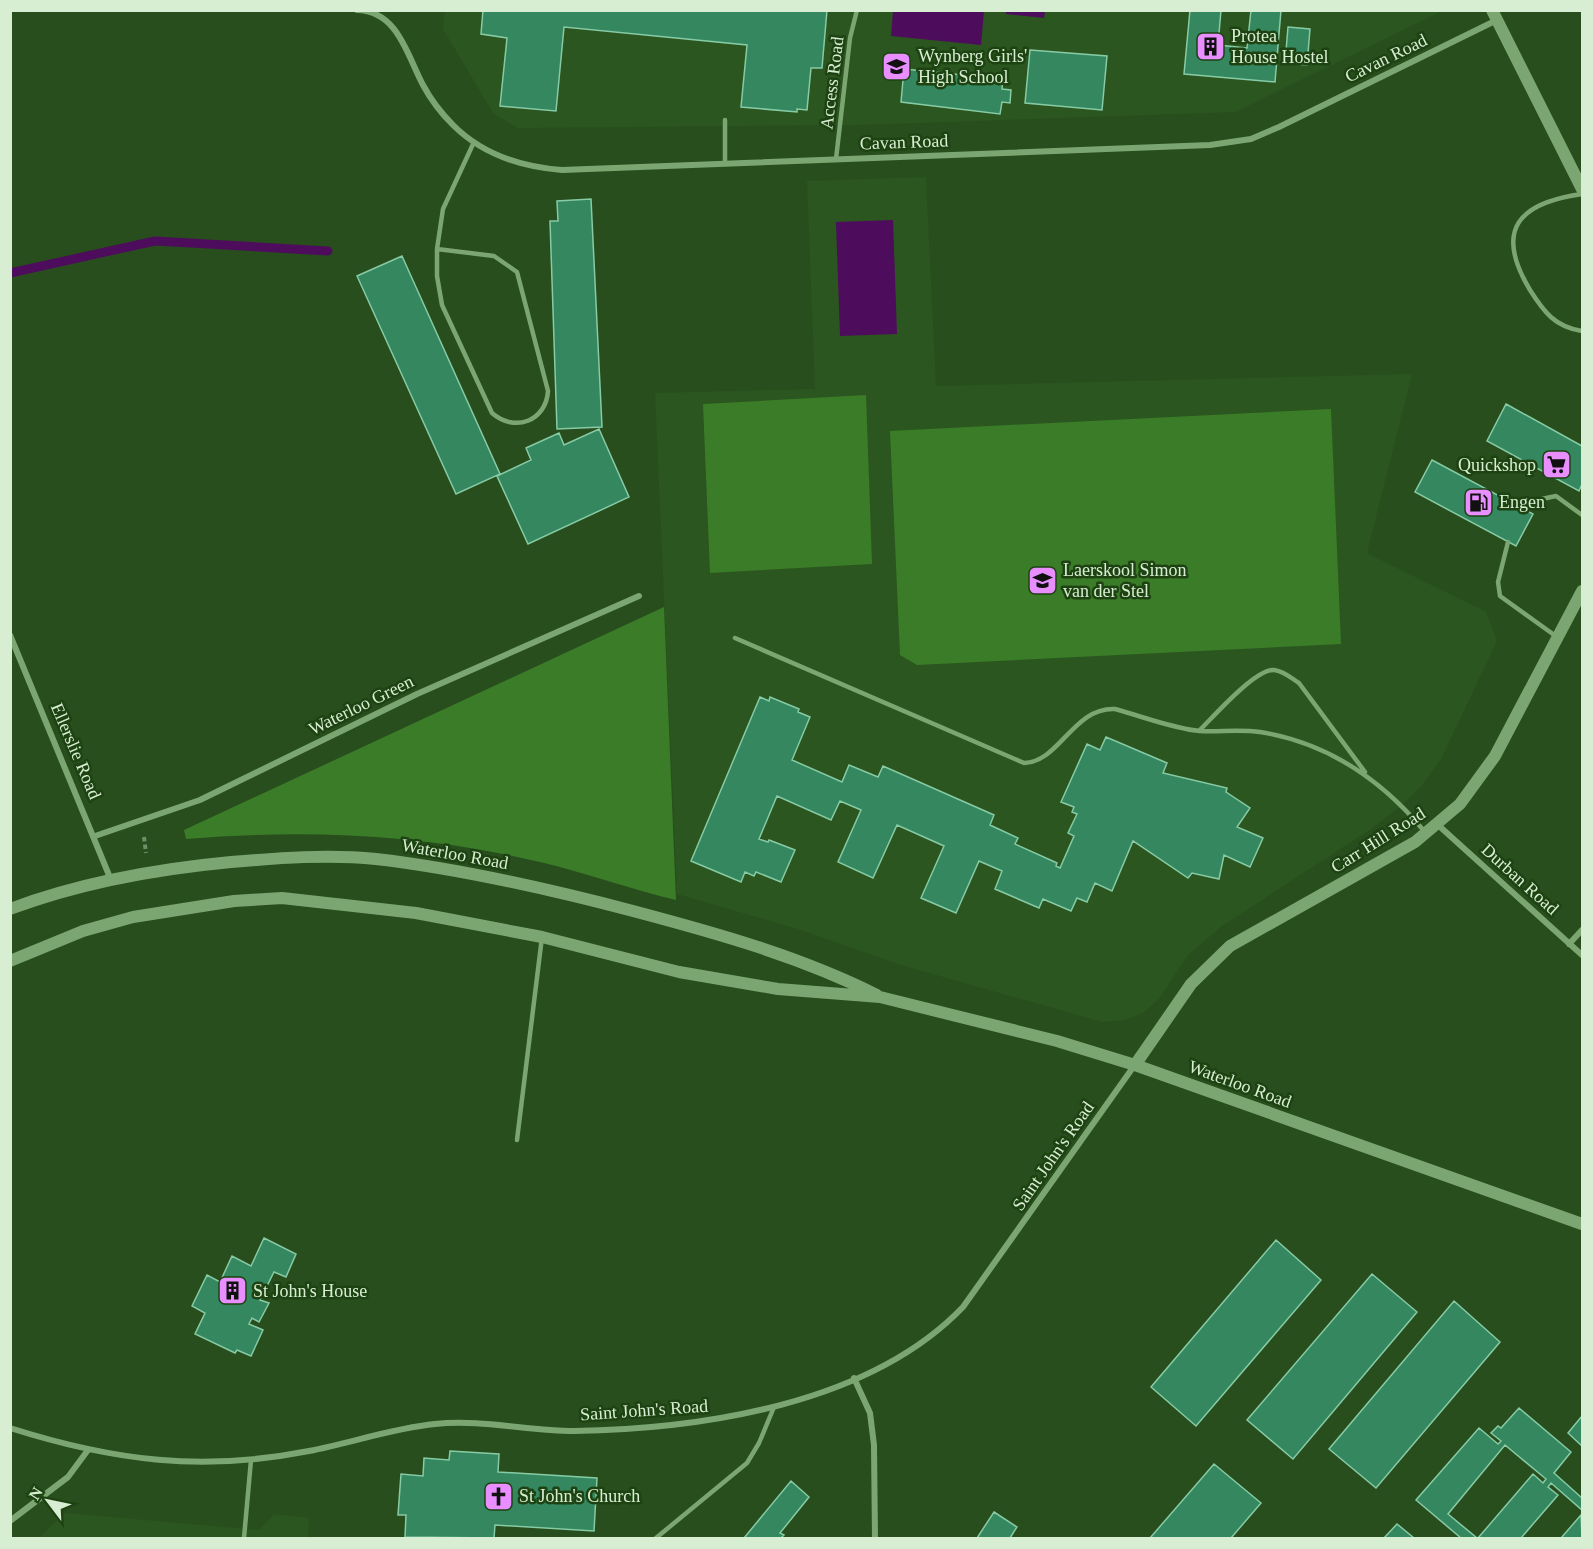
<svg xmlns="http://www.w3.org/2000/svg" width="1593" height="1549" viewBox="0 0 1593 1549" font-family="'Times New Roman',serif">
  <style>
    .built { fill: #2b561f }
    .green { fill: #3b7c28 }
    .water { fill: #4d0d5c }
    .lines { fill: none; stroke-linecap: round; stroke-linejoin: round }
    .stream { stroke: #4d0d5c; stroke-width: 9 }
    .building { fill: #34875f; stroke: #87cba5; stroke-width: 1.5 }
    .path { stroke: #6e8e65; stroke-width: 4; stroke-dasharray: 4.5 3; stroke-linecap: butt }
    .lane { stroke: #7ca671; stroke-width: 4.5 }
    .street { stroke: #7ca671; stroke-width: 6 }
    .secondary { stroke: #7ca671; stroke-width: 12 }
    .labels { text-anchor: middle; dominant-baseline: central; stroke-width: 5; stroke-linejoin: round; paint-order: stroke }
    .poi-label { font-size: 18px; fill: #d8eed2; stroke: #1e4312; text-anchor: start }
    .street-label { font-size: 18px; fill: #d8eed2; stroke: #1e4312 }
  </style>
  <rect width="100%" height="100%" fill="#284e1e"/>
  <!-- built -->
  <path class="built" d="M445,10H1441L1442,11L1235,112L859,125L518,128L493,113L443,29Z
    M926,177L936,386L1412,374L1367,553L1486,612L1497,641L1441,759L1422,785L1402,805L1371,829L1222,926L1188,955L1159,999L1143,1013L1125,1020L1102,1022L901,965L798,929L677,894L655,393L815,389L807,181Z
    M65,1513L259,1530L274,1514L309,1518L308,1538H39Z"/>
  <!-- green -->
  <path class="green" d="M866,395L872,564L710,573L703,404Z
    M1331,409L1341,644L917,665L900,655L890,431Z
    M664,607L676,900C630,889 586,873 540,862C422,834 305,829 186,839L184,830Z"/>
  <!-- water -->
  <path class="water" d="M893,11H984L981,45L891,36Z
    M1006,11V10L1045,11L1044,18L1006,14Z
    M893,220L897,334L840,336L836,222Z"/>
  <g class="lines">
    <!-- stream -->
    <path class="stream" d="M10,273L155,241L328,251"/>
  </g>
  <!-- building -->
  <path class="building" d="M483,10H827L822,68H811L807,110L797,109V112L741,107L747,45L564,27L556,111L500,106L507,38L481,34Z
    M1190,10H1221L1218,45L1247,48L1251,10H1281L1275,82L1184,74Z
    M1288,27L1310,29L1307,65L1285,63Z
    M1030,50L1107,56L1102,110L1025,103Z
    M904,69L1003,79L1002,89L1011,90L1010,103L1002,102L1000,114L901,102Z
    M591,199L602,427L557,429L550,221H558L557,201Z
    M402,256L500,474L456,494L357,276Z
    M1506,404L1582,446V484L1579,491L1487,441Z
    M599,429L629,497L528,544L497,476L531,460L526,448L559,433L564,445Z
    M1432,460L1533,514L1516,546L1415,492Z
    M760,697L769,701L770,697L799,709L798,712L810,717L792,760L842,782L849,765L878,777L883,766L994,815L990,825L1018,838L1015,844L1057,863L1056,866L1060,868L1074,836L1068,833L1077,814L1072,812L1074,807L1061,802L1087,744L1100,750L1106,737L1167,763L1163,773L1227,788L1226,792L1250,808L1237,827L1263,838L1250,867L1224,855L1219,879L1192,873L1188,878L1133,841L1112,891L1095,883L1087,902L1077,898L1071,911L1043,899L1039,908L995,889L1002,871L979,861L956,913L921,898L944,846L897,825L873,878L838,862L861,810L840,801L831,820L777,796L759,839L768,842L769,840L795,850L781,882L756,872L754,876L745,872L741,882L691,861Z
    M264,1238L296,1254L286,1277L274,1272L260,1300L269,1303L259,1322L252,1318L249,1324L263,1330L251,1356L237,1350L235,1353L195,1334L205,1313L192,1306L207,1275L220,1282L232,1256L251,1266Z
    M1276,1240L1321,1280L1196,1426L1151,1387Z
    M1372,1274L1417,1312L1293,1459L1247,1420Z
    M1454,1301L1500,1342L1376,1488L1329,1449Z
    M1519,1408L1571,1452L1554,1473L1582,1498V1510L1551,1483L1548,1487L1558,1495L1521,1538H1478L1533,1474L1543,1483L1546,1479L1505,1445L1448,1514L1477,1538H1461L1416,1500L1479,1428L1498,1444L1501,1441L1491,1433L1498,1426L1501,1428Z
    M1582,1416V1446L1568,1433Z
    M450,1451L499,1454L498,1472L597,1478L594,1531L495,1525L494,1538L405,1537L406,1515H398L401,1474L423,1476L424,1458L449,1460Z
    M1214,1464L1261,1503L1231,1538H1150Z
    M791,1481L809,1497L780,1533L784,1535L781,1538H744Z
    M994,1512L1017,1527L1010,1538H977Z
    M1581,1515L1582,1538H1561Z
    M1397,1524L1414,1538H1384Z"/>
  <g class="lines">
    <!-- path -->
    <path class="path" d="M144,837L146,853"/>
    <!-- lane -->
    <path class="lane" d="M725,120V164
      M836,159L850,38L857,10
      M1582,194C1518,203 1494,230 1530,290C1544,312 1555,327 1582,331
      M437,249L494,256L517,272L548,391C546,421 515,433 492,413L442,305L437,276V249L443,209L474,142
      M1526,511L1537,500L1556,496L1582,515
      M1508,542L1498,582L1500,596L1557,637
      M735,638L1024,763C1060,762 1073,707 1115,709C1141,716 1174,729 1200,731C1220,732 1240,729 1260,732C1328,743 1382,780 1425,832
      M1199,731C1213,717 1255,669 1274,670C1284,671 1291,678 1299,683L1365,772
      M517,1140L542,937
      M244,1538L251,1460
      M656,1538L747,1463L759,1443L774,1407"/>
    <!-- street -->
    <path class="street" d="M357,10C398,11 407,55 423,85C431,100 441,113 453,125C483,155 522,167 562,170L1210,145L1251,139L1279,127L1497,20
      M10,635L111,880
      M1438,825L1582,955
      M95,836L200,800L417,694L639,596
      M1569,944L1582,930
      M854,1378L870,1413L874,1445L875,1538
      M10,1428C114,1461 202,1472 309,1451C351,1443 393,1428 435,1424C481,1419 529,1431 574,1431C703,1429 870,1404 963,1307L1134,1066
      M10,1521L68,1477L88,1450"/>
    <!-- secondary -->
    <path class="secondary" d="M1492,10L1582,189
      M10,909C82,882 156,869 231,862C279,858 328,854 376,859C463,869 549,889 633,911C716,933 799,956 877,995
      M10,961L83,931L133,917L234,901L282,898L416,913L542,937L679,972L778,989L880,997L1057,1041L1135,1065L1582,1224
      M1135,1065L1191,984L1230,946L1415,842L1460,804L1495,756L1582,591"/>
  </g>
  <!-- icons -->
  <defs>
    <symbol id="building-square" viewBox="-11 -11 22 22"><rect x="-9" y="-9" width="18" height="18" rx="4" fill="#e88eff" stroke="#1e4312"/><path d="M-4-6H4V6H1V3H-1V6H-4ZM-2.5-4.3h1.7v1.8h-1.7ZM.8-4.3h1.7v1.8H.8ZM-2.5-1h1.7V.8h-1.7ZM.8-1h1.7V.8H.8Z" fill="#111"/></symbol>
    <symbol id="school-square" viewBox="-11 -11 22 22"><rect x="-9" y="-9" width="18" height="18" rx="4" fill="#e88eff" stroke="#1e4312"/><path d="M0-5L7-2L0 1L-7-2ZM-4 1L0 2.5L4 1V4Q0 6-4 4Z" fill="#111"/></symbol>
    <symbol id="supermarket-square" viewBox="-11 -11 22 22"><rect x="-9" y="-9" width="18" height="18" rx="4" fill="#e88eff" stroke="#1e4312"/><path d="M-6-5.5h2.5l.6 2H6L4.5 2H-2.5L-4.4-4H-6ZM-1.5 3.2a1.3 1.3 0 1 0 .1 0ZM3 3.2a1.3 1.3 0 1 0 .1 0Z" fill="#111"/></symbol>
    <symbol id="fuel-square" viewBox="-11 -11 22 22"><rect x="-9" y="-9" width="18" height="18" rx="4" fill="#e88eff" stroke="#1e4312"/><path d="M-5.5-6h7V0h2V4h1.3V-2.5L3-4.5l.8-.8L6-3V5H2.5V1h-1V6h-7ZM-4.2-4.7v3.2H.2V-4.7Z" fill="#111"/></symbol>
    <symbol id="church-square" viewBox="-11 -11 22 22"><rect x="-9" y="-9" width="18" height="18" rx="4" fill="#e88eff" stroke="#1e4312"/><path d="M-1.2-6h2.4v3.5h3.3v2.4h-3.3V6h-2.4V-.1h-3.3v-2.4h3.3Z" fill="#111"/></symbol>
  </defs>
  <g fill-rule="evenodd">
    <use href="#building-square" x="1194" y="30" width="33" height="33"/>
    <use href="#school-square" x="880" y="50" width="33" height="33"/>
    <use href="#supermarket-square" x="1540" y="448" width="33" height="33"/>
    <use href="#fuel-square" x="1462" y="486" width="33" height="33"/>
    <use href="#school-square" x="1026" y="564" width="33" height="33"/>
    <use href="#building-square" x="216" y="1274" width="33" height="33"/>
    <use href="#church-square" x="482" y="1480" width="33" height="33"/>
  </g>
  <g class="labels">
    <!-- poi labels -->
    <g class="poi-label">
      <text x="1231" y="36">Protea<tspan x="1231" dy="21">House Hostel</tspan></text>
      <text x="918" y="56">Wynberg Girls'<tspan x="918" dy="21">High School</tspan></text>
      <text x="1536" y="465" text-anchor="end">Quickshop</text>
      <text x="1499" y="502">Engen</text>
      <text x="1063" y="570">Laerskool Simon<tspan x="1063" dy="21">van der Stel</tspan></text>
      <text x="253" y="1291">St John's House</text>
      <text x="519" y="1496">St John's Church</text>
    </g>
    <!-- street labels -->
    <g class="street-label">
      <text transform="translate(1386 58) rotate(-26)">Cavan Road</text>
      <text transform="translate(832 83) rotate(-83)">Access Road</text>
      <text transform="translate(904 142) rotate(-2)">Cavan Road</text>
      <text transform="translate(361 705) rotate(-26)">Waterloo Green</text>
      <text transform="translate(76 751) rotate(67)">Ellerslie Road</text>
      <text transform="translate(1378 840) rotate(-32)">Carr Hill Road</text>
      <text transform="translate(455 854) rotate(10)">Waterloo Road</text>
      <text transform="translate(1520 879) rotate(42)">Durban Road</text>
      <text transform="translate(1240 1084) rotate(20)">Waterloo Road</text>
      <text transform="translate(1053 1156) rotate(-55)">Saint John's Road</text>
      <text transform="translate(644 1410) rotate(-4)">Saint John's Road</text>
    </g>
  </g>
  <!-- border -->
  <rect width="1593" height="1549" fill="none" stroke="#d8eed2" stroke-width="24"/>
  <!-- north arrow -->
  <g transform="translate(48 1501) rotate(302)" stroke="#1e4312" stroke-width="4.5" paint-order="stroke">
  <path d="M0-4.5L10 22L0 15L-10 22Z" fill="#d8eed2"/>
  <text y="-9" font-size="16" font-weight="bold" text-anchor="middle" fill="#d8eed2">N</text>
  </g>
</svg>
